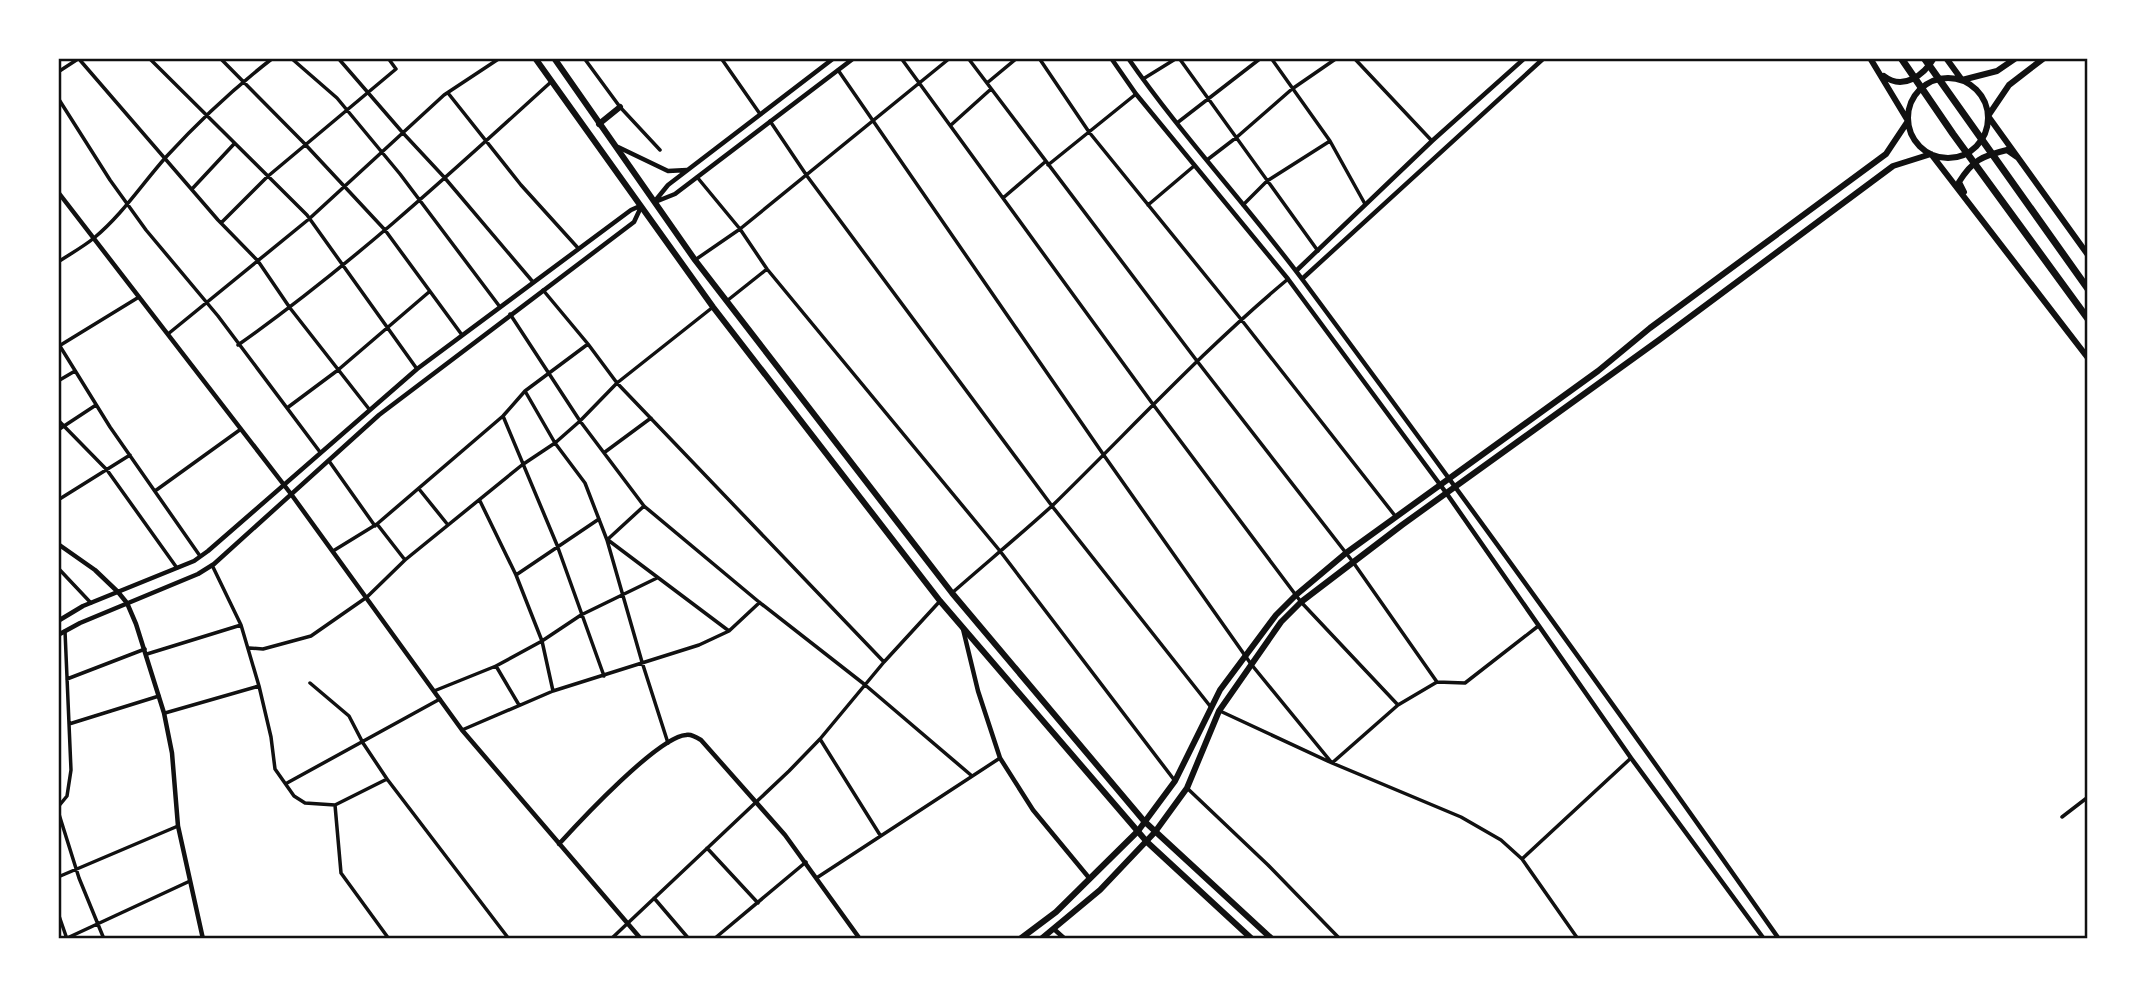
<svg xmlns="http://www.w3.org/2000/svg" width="2146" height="997" viewBox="0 0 2146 997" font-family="Quicksand,sans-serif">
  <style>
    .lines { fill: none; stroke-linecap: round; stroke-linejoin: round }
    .minor { stroke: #111; stroke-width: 3.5 }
    .tertiary { stroke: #111; stroke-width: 4.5 }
    .primary { stroke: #111; stroke-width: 6 }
    .trunk { stroke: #111; stroke-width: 6 }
    .motorway { stroke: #111; stroke-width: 7 }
    .neatline { fill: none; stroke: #111; stroke-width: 2.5 }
  </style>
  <rect width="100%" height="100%" fill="#fff"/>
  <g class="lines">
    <!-- minor -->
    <path class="minor" d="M149,58L307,215L417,369
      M220,58L303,142L385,230L462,335
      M291,58L337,98L400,174L500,307
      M338,58L403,133L444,177L533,282
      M584,58L620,107L660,150
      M721,58L760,114
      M901,58L1152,403L1301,602L1398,705
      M968,58L1197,361L1353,562L1437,682
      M1039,58L1089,132L1240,318L1396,517
      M1179,58L1318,251
      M1271,58L1330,141L1365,204
      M1354,58L1432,141
      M79,59L218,220L258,261L290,308L369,409
      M838,70L1103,454L1251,664L1332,763L1398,705L1437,682L1465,683L1537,627
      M58,72L78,59
      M1143,79L1177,58
      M987,83L1017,58
      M448,93L521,185L578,248
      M58,98L110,180L146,230L218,316L320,452
      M770,121L807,176L1052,506L1210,706
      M1177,123L1261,58
      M951,125L991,89
      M1207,160L1237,137L1292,89L1337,58
      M1048,165L1136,94
      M697,177L740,229L767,269L1000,551L1175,781
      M192,189L234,144
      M1003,198L1045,162
      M1148,205L1194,166
      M1243,205L1267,181L1330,141
      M221,223L267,177L396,69L388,58
      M695,260L740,229L950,58
      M58,262C70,254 83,247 94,238C122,215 142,184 166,157C199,121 234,88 273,58
      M543,290L588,344L617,383L884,662
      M728,300L767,269
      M510,314L580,421L644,506L759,602L864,684L972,776
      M168,334L309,219L444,95L500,58
      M58,343L110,427L200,556
      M238,345C350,266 451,173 552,81
      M59,346L139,297
      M58,381L75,371
      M525,391L555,443L585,483L607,540L642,662L668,743
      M287,408L338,370L429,292
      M503,416L557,545L604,676
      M58,420L107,470L177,568
      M58,430L96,405
      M605,452L651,418
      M329,461L375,526
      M419,489L448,525
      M155,491L241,429
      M58,500L130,455
      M480,501L516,575L542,641L553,691
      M377,524L405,560
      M607,540L644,506
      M608,540L729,631
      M333,551L377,524L503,416L525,391L588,344
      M58,568L91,603
      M516,575L599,519
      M952,593C985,564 1020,535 1053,505C1131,429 1204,349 1288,279
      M249,648L263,649L311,636L367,597L405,560L522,465L555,443L580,421L617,383L713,307
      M147,654L241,625
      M496,666L519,705
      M67,679L145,649
      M259,686L271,737L275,769L294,796L305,803L335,805L387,779L363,743L349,716L310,683
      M434,691L496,666L542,641L581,615L657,578
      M1220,711L1332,763L1461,817L1501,840L1522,859L1578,939
      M165,713L259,686L241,625L212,565
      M69,724L159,696
      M462,730L553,691L699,645L729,631L759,603
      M820,739L880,835
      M387,779L509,939
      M287,783L440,699
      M1187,788L1268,865L1340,939
      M335,805L341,873L389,939
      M58,807L67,796L71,770L65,631
      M58,811L79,878L104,939
      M2062,817L2088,797
      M707,848L758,903
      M1522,859L1631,758
      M58,877L178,826
      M818,877L1000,758
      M654,898L689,939
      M58,913L67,939
      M65,939L190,881
      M611,939L789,771L820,739L884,662L940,601
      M714,939L806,862"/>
    <!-- tertiary -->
    <path class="tertiary" d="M1111,58L1136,94L1288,279L1447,494L1631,758L1764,939
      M1128,58C1182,136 1248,206 1305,283C1466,500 1624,718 1779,939
      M618,147L668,171L687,170
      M58,192L291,494L462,730L641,939
      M655,201L668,185L834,58
      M655,202L675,194L854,58
      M1296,271L1432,141L1525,58
      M1302,279L1544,58
      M58,544L95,570L118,592L127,603L136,624L164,713L172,753L178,826L203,939
      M58,621L83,606L194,561L208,551L417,369L631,210L640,206
      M963,629L978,691L1000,758L1033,810L1090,879
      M58,635L80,623L198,574L214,564L379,415L634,222L641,207
      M559,844C580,821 658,737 686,735C691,734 696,737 701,740L785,835L860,939
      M1055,930L1065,939"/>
    <!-- primary -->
    <path class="primary" d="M1946,58L1962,80L1997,71L2016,58
      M2044,58L2009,85L1988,116L2088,255
      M1884,76C1903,91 1924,75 1934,58
      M1908 118a40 40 0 1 1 80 0a40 40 0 1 1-80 0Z
      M599,124L620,107
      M1964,192L1959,182C1973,160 1982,156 2007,150L2017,157
      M1020,939L1056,912L1138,831L1175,781L1220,690L1276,615L1296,595L1346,553L1598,371L1650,328L1886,154L1908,121L1870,58
      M1041,939L1100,890L1155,832L1187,788L1219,711L1281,622L1301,602L1402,525L1659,340L1893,166L1931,154L2088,358"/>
    <!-- trunk -->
    <path class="trunk" d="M535,58L713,307L940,601L1147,842L1252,939
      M554,58L695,260L952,593L1144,821L1272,939"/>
    <!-- motorway -->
    <path class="motorway" d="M1901,58L1953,134L2088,319
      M1924,58L2088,289"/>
  </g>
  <!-- border -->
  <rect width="2146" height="997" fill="none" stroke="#ffffff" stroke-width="119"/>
  <rect x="60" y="60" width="2026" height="877" class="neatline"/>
</svg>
